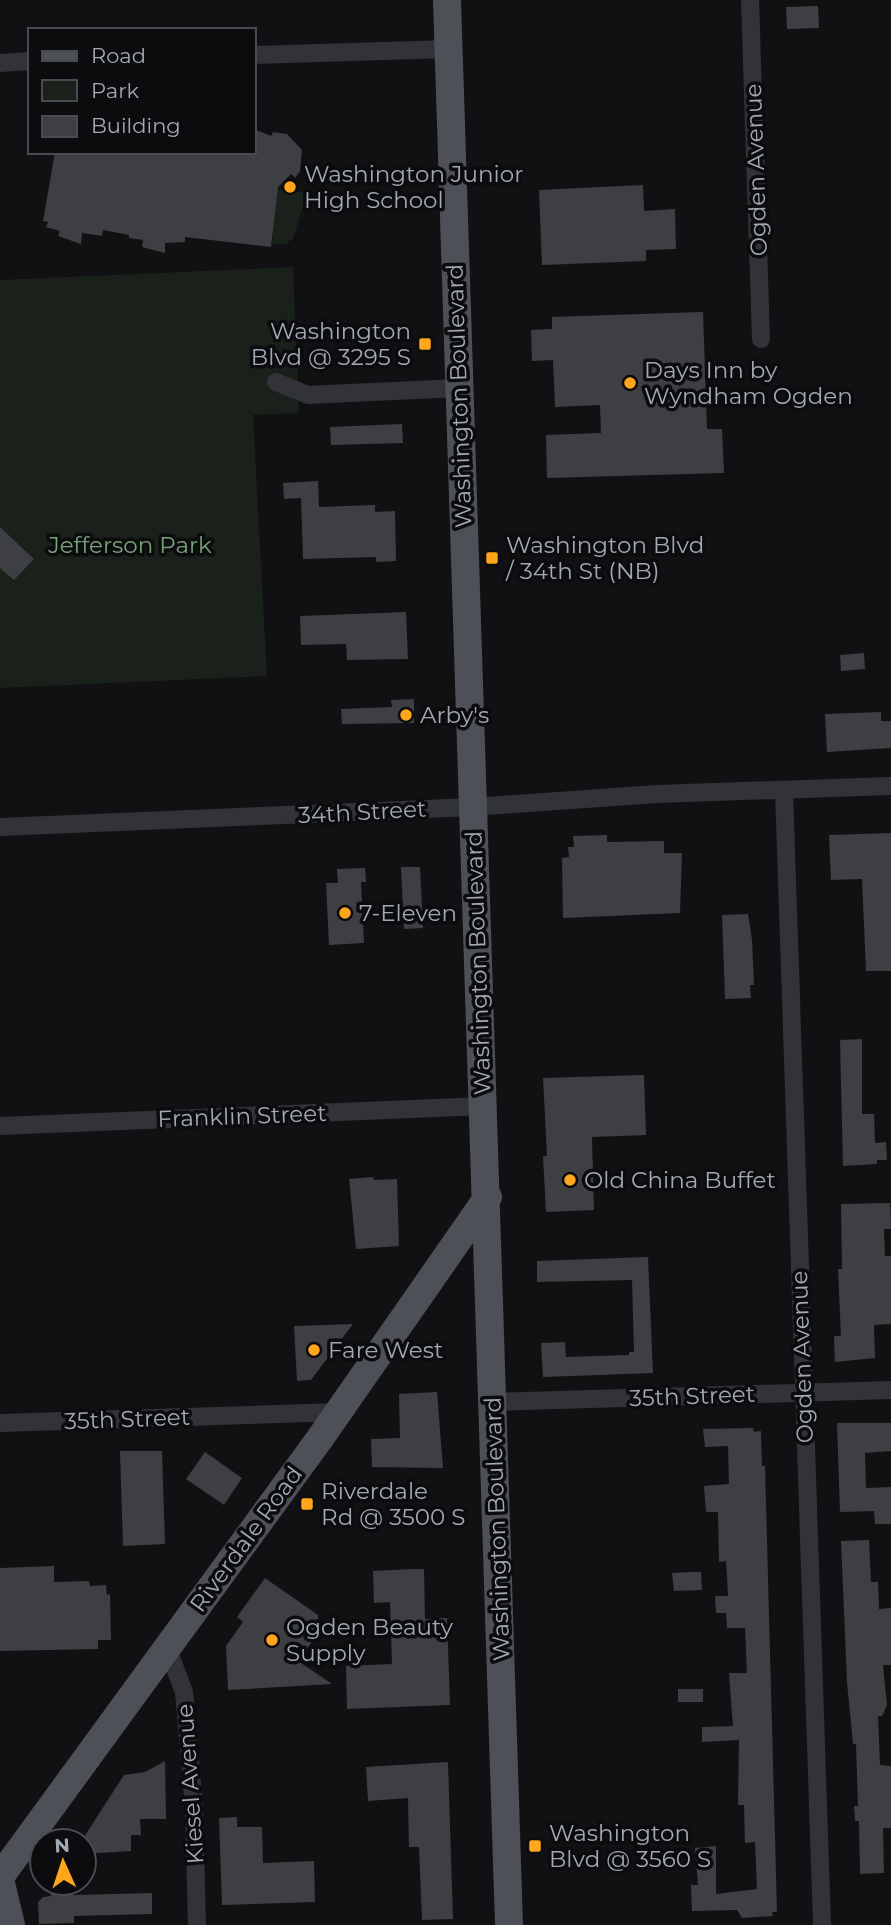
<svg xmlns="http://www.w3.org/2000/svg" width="891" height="1925" viewBox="0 0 891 1925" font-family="Montserrat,sans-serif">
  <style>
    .green { fill: #19211a }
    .building { fill: #3d3f43 }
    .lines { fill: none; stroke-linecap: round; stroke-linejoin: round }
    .street { stroke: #323338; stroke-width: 18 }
    .primary { stroke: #4e5058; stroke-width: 28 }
    .poi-dot { fill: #ffa61d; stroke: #0c0c0e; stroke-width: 2.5 }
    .labels { text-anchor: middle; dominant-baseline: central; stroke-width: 7; stroke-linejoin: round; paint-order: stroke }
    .street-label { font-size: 23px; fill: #a1a9b5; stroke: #0c0c0e }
    .poi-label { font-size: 23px; fill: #a1a9b5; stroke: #0c0c0e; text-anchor: start }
    .park-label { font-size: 23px; fill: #76a276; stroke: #0c0c0e }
  </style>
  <rect width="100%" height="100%" fill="#111113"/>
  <!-- green -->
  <path class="green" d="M276,189L307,193L293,239L285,244H272Z
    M293,267L299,413L253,415L267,676L0,688V280Z"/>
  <!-- building -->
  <path class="building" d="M818,6L819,28L787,29L786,7Z
    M254,129L271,136L273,132L287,134L302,150L300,171L295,178L291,174L278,187L271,247L185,237V242L165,243V253L142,247L143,240L129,238V235L103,230L102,236L82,233L81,244L58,236L60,231L46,227L48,222L43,221L55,152H254Z
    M643,185L644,211L675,209L676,249L646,250V261L542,265L539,190Z
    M703,312L707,429H722L724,473L547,478L546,435L601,433L600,405L555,407L553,360L532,361L531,330L552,329V317Z
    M402,424L403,443L331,445L330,427Z
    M318,481L319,507L375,505V512L395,511L396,561L376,562V557L303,559L301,498L284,499L283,483Z
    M0,527L34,559L14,580L0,568Z
    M406,612L408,659L347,660L346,644L301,645L300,616Z
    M864,653L865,669L841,671L840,655Z
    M414,699V723L342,724L341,709L392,707L391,700Z
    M881,712V721H891V748L827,752L825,714Z
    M891,833V971H866L862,879L831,880L829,835Z
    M607,835V842L664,841V853H682L680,913L563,918L562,858L569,857L568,847H574L573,836Z
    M401,867H420L423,928L404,929Z
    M365,868L366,882H361L364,943L329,945L326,883H338L337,869Z
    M748,914L752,940L754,985H750L751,998L725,999L722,915Z
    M862,1039V1114H874L875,1143L886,1142L887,1160H877V1164L843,1166L840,1040Z
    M644,1075L646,1135L592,1137L594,1210L546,1212L543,1156H547L543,1078Z
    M373,1177L374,1180L397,1179L399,1246L356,1249L349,1179Z
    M890,1203L891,1229H884L885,1256H891V1324L874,1325L875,1358L835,1362L834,1336H841L838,1269H842L841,1204Z
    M648,1257L653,1373L543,1377L541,1343L565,1342L566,1357L629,1355V1352H634L632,1280L537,1282V1261Z
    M353,1324L311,1380L297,1381L294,1326Z
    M437,1392L443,1468L372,1467L371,1439L400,1438L399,1394Z
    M837,1423H891V1451L865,1453L866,1488L891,1487V1524H875L874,1511L840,1512Z
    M753,1428L754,1432L761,1431L762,1466H765L777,1912H772L773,1916L742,1918L737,1910L692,1911L691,1885H698L695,1848L716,1846V1894L757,1889L755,1842L745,1843L744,1805H738L739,1740L702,1742V1727L733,1726L729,1673H747L745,1628H727L726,1613H716L715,1596H728L726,1561L719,1562L718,1512H706L704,1486L729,1484L728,1446L705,1447L703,1429Z
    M120,1451H162L165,1544L123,1546Z
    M205,1452L242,1478L224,1505L186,1479Z
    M869,1540L871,1582H878L879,1609L891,1608V1665H883L887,1705L882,1716H878L880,1765L891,1766V1828H883L884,1873L860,1874L859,1821H855L854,1806H858L856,1744H853L847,1682L841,1541Z
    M54,1566V1582L89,1581L90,1586L106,1585L107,1595L110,1594L111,1640H98V1649L0,1651V1568Z
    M411,1569H424L425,1619L447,1618L450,1705L347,1709L346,1666L392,1664L390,1602L374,1603L373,1571Z
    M692,1572H701L702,1590L674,1591L672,1573Z
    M265,1578L318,1615V1634L298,1661L332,1684L228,1690L226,1646L243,1622L237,1617Z
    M678,1689H703V1702H678Z
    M165,1761L166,1819H140L141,1835H131V1851L84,1854V1837L124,1775L145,1772Z
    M448,1762L453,1919L422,1920L419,1847H409L408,1798L368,1801L366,1767Z
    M237,1817V1827H262L263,1863L314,1861L315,1902L222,1905L219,1818Z
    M73,1891V1895L152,1893V1914L74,1916V1923L39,1924L38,1902L43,1897L51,1896V1892Z"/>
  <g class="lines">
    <!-- street -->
    <path class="street" d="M750,0L761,339
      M254,55L449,49
      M0,63L30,61
      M276,382L308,395L458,388
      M784,790L822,1925
      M0,827L472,807L657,794L891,786
      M0,1126L484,1106
      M493,1402L891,1390
      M0,1423L338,1412
      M167,1647L184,1692L194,1807L197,1925"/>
    <!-- primary -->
    <path class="primary" d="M447,0L509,1925
      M0,1877L321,1437L488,1197
      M0,1879L11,1925"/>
  </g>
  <!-- markers -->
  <g class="poi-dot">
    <circle cx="290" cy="187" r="7"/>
    <rect x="418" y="337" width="14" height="14" rx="3.5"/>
    <circle cx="630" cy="383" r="7"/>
    <rect x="485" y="551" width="14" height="14" rx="3.5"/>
    <circle cx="406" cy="715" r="7"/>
    <circle cx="345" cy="913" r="7"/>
    <circle cx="570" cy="1180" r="7"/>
    <circle cx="314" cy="1350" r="7"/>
    <rect x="300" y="1497" width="14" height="14" rx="3.5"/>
    <circle cx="272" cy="1640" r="7"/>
    <rect x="528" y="1839" width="14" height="14" rx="3.5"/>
  </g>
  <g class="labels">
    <!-- street labels -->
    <g class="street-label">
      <text transform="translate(756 170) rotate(-92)">Ogden Avenue</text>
      <text transform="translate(459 396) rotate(-92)">Washington Boulevard</text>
      <text transform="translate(362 812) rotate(-3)">34th Street</text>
      <text transform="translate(478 963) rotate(-92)">Washington Boulevard</text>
      <text transform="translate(242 1116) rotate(-2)">Franklin Street</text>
      <text transform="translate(802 1357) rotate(-92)">Ogden Avenue</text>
      <text transform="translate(692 1396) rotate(-2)">35th Street</text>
      <text transform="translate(127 1419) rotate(-2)">35th Street</text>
      <text transform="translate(497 1529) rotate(-92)">Washington Boulevard</text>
      <text transform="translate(246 1539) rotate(-54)">Riverdale Road</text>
      <text transform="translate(190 1784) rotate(-94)">Kiesel Avenue</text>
    </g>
    <!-- poi labels -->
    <g class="poi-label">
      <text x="304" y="174">Washington Junior<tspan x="304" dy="26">High School</tspan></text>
      <text x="411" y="331" text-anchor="end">Washington<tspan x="411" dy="26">Blvd @ 3295 S</tspan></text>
      <text x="644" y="370">Days Inn by<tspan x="644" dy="26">Wyndham Ogden</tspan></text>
      <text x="506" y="545">Washington Blvd<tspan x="506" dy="26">/ 34th St (NB)</tspan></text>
      <text x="420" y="715">Arby's</text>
      <text x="359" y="913">7-Eleven</text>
      <text x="584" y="1180">Old China Buffet</text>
      <text x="328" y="1350">Fare West</text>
      <text x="321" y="1491">Riverdale<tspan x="321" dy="26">Rd @ 3500 S</tspan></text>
      <text x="286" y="1627">Ogden Beauty<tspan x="286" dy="26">Supply</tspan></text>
      <text x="549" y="1833">Washington<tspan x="549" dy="26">Blvd @ 3560 S</tspan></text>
    </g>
    <!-- park labels -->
    <g class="park-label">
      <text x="130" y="545">Jefferson Park</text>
    </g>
  </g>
  <!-- legend -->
  <rect x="28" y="28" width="228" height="126" fill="#0c0c0e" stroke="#484b51" stroke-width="2"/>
  <rect x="42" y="51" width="35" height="10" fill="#4e5058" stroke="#484b51" stroke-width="2"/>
  <text x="91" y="63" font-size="21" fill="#a1a9b5">Road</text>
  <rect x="42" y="80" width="35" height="21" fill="#19211a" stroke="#484b51" stroke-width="2"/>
  <text x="91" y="98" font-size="21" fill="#a1a9b5">Park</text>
  <rect x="42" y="116" width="35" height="21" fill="#3d3f43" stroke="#484b51" stroke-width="2"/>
  <text x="91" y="133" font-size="21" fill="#a1a9b5">Building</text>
  <!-- north arrow -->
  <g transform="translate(63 1862) rotate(357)"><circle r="33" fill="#0c0c0e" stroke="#484b51" stroke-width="2"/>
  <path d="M0-5L12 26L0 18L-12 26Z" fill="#ffa61d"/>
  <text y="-10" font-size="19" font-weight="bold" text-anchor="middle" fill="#a1a9b5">N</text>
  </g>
</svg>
